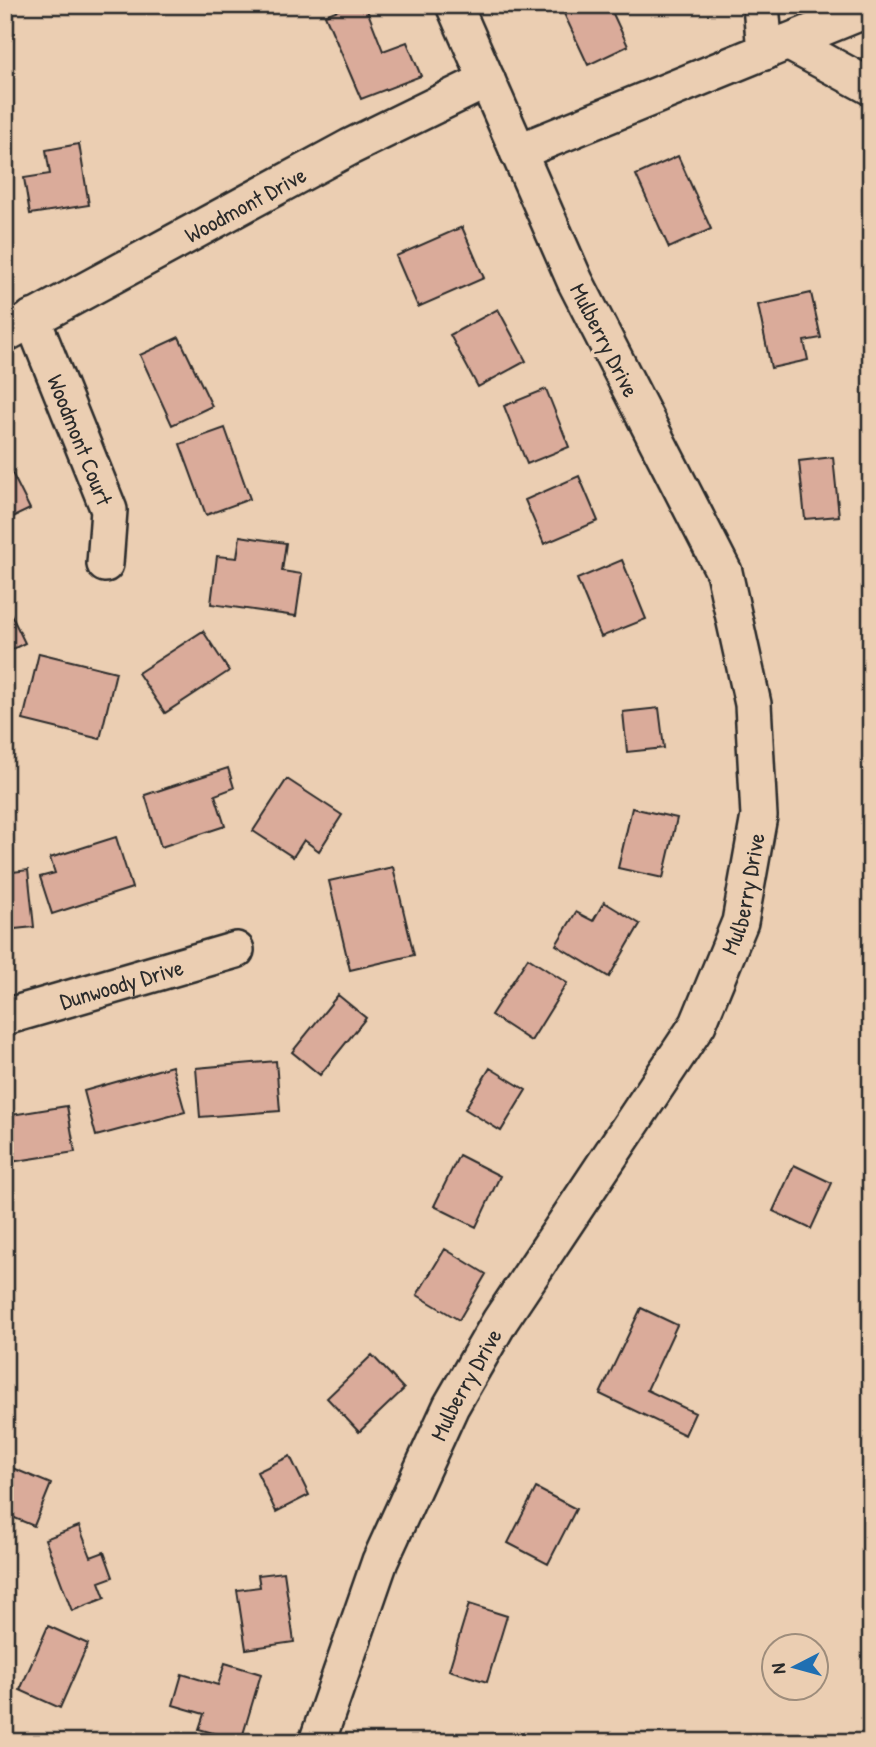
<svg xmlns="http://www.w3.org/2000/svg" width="876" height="1747" viewBox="0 0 876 1747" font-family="'Patrick Hand',sans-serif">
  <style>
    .building { fill: #daab9a; stroke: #2b2b2b; stroke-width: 2 }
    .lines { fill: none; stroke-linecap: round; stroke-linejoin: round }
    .minor-casing { stroke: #2b2b2b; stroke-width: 40 }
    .minor { stroke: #ebceb2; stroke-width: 35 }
    .labels { text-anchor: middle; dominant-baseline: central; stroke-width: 7; stroke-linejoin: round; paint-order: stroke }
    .street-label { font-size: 23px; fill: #2b2b2b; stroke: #ebceb2 }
  </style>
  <rect width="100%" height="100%" fill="#ebceb2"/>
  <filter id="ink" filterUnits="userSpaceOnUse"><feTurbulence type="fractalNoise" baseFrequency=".0143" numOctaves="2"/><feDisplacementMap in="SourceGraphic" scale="14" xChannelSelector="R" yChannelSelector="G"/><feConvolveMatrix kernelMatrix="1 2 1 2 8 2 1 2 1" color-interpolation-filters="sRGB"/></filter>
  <g filter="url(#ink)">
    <!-- building -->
    <path class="building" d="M351,5H365L383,51L407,42L421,76L361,99L325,15Z
      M560,5H609L628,46L588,65Z
      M79,144L89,205L30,214L24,178L50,174L46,150Z
      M678,156L711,229L669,248L636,175Z
      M462,227L484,278L418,307L396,256Z
      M811,293L821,338L804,341L808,360L771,368L758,305Z
      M498,309L526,361L478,387L450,335Z
      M179,337L212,406L172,425L140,355Z
      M546,389L569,447L527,464L504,406Z
      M225,428L250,499L206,515L180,444Z
      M833,457L839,516L805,519L799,461Z
      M5,459L30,509L5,521Z
      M579,476L598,521L544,544L525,500Z
      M240,536L286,543L282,571L302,574L296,616L211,604L217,556L237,558Z
      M622,560L646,619L601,637L577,579Z
      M5,602L25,643L5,653Z
      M203,631L229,671L165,713L138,673Z
      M39,653L116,672L100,739L23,720Z
      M659,708L664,748L627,752L623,712Z
      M228,768L234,788L215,795L225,826L161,847L145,795Z
      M287,779L342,815L319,851L304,840L293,857L253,831Z
      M632,808L677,818L663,878L618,868Z
      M116,837L132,888L52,914L40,877L55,873L50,858Z
      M393,867L414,955L350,970L329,881Z
      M28,870L34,927L5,930V873Z
      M604,902L640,924L609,977L556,945L576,912L593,921Z
      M528,958L567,983L531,1041L491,1015Z
      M338,995L366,1018L320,1075L292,1052Z
      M276,1061L280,1111L200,1117L196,1068Z
      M172,1066L185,1112L96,1136L84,1091Z
      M490,1068L526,1090L501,1131L465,1109Z
      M67,1106L75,1152L10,1162L5,1116Z
      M459,1155L500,1176L476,1227L434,1206Z
      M794,1165L832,1183L811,1229L773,1211Z
      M445,1249L486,1274L459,1320L417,1295Z
      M641,1308L677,1325L647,1390L695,1413L685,1435L600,1394Z
      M372,1355L404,1389L359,1432L327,1398Z
      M290,1456L309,1495L276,1512L257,1472Z
      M5,1465L51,1484L34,1526L5,1514Z
      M536,1488L576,1509L548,1564L508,1543Z
      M79,1526L91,1557L104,1552L113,1577L99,1582L105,1598L72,1611L45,1539Z
      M284,1572L294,1642L246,1649L237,1590L260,1587L258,1575Z
      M469,1604L507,1616L487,1682L449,1670Z
      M48,1626L88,1644L60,1708L20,1690Z
      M225,1663L261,1674L241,1741L199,1729L204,1714L173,1705L182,1674L218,1685Z"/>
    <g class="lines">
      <defs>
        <g id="minor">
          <path d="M761,5L765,52"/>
          <path d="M788,42L871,87"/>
          <path d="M518,152L871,8"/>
          <path id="s1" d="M32,318L109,510L105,564"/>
          <path id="s2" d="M5,334L350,147L487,80"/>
          <path id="s3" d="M5,1017L236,950"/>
          <path id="s4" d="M317,1742L380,1561L451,1406L500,1321L698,1024L740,922L759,816L753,704L724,572L575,281L454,5"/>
        </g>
      </defs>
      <!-- minor casing -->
      <use href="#minor" class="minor-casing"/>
      <!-- minor -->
      <use href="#minor" class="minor"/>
    </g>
  </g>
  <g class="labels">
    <!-- street labels -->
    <g class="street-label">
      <text stroke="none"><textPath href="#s2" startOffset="273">Woodmont Drive</textPath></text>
      <text transform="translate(605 340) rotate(63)">Mulberry Drive</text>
      <text stroke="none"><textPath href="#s1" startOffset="131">Woodmont Court</textPath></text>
      <text stroke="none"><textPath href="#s4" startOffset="956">Mulberry Drive</textPath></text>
      <text stroke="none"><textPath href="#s3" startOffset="121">Dunwoody Drive</textPath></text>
      <text stroke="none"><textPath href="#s4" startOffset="388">Mulberry Drive</textPath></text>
    </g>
  </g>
  <!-- margin -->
  <rect width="876" height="1747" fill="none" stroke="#ebceb2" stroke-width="28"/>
  <rect x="14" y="14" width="848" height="1719" fill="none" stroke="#2b2b2b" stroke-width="2.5" filter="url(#ink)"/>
  <!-- north arrow -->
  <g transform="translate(795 1667) rotate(264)"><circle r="33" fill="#ebceb2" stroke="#9e8d7c" stroke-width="2"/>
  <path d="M0-5L12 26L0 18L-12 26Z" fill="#1f6fb2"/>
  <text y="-10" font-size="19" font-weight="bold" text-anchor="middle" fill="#2b2b2b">N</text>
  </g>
</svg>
